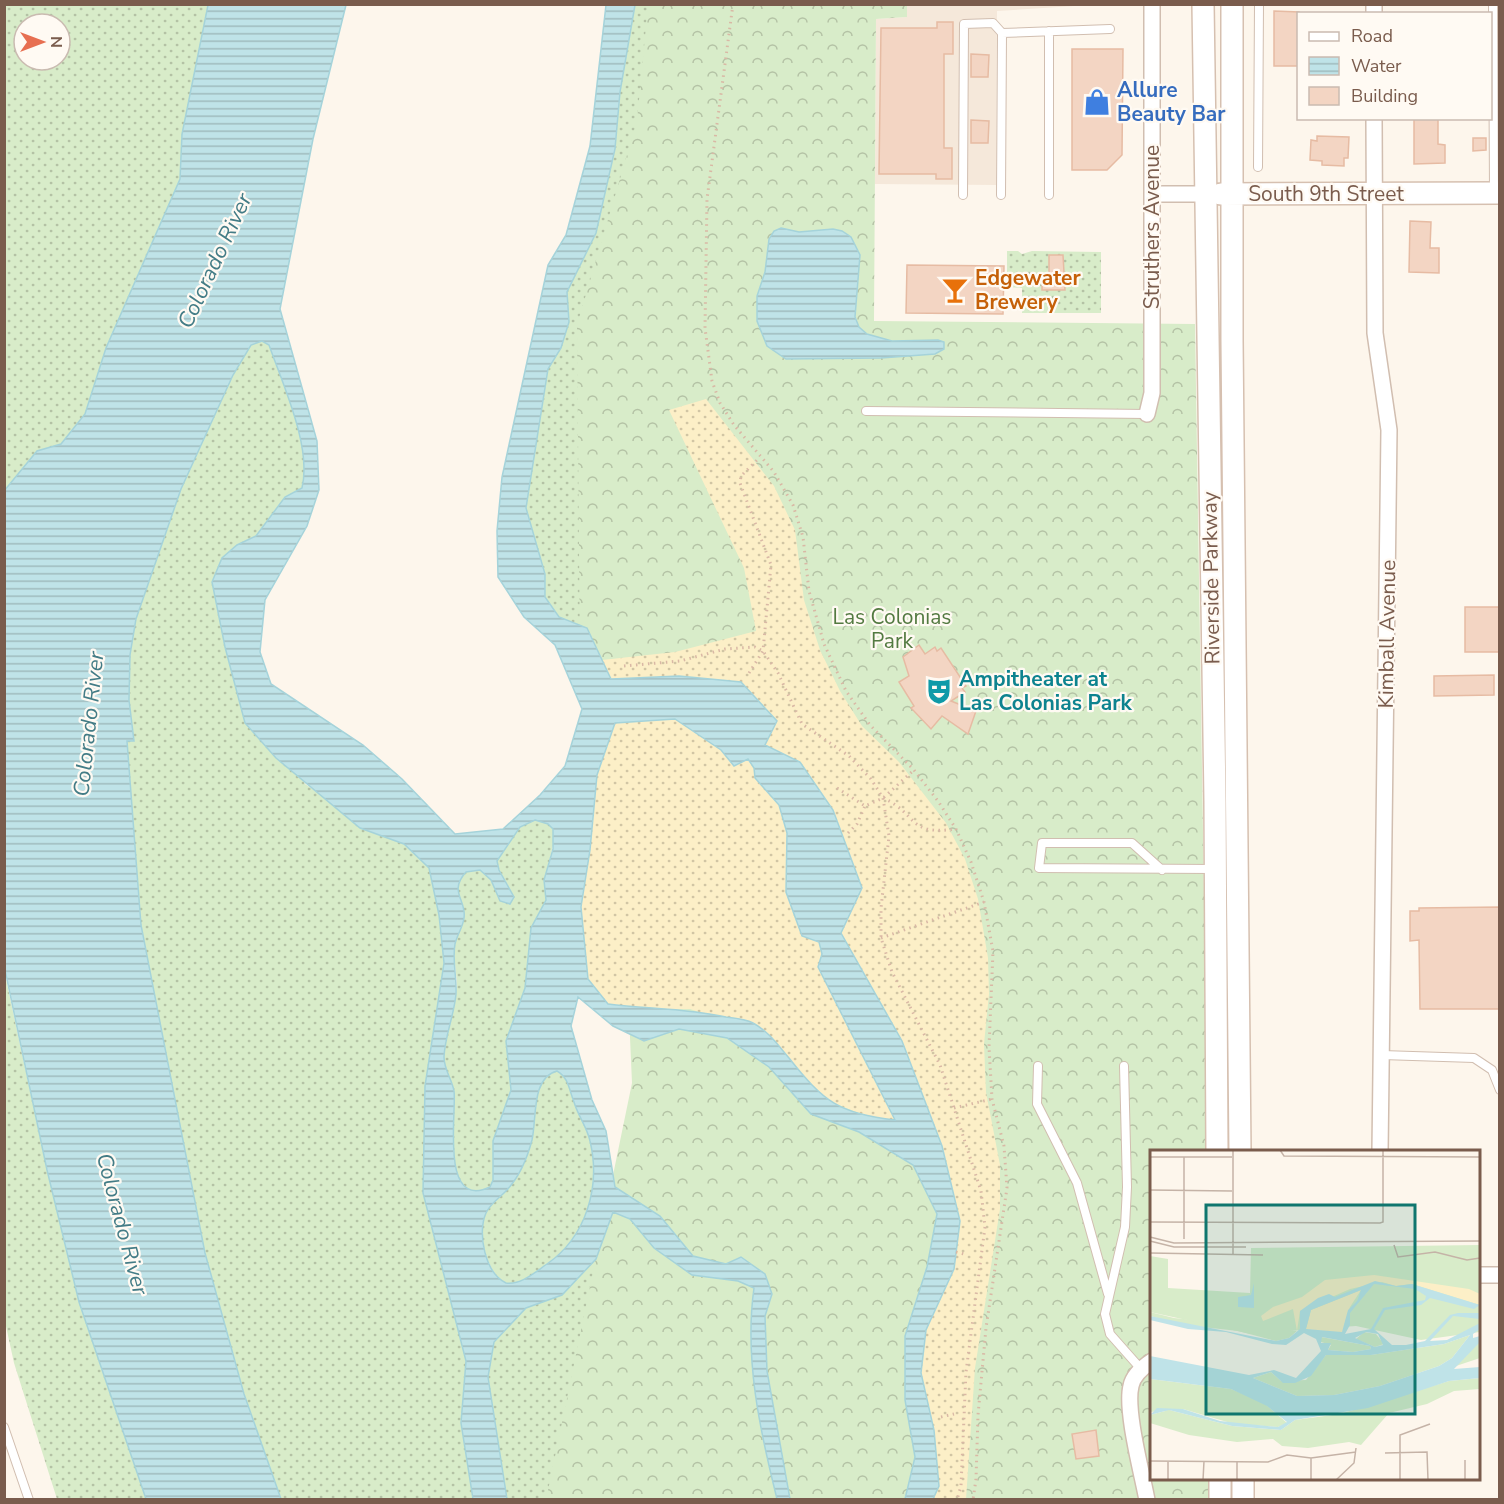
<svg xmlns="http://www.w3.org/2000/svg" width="1504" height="1504" viewBox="0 0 1504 1504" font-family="'Nunito Sans',sans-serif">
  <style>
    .residential { fill: #f5e8da }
    .grass { fill: url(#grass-dots); fill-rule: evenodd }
    .forest { fill: url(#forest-crowns) }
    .sand { fill: url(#sand-dots) }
    .water { fill: url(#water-rules); stroke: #a5d3da; stroke-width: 1.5; fill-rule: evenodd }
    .building { fill: #f3d5c3; stroke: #e6bba3; stroke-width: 1.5 }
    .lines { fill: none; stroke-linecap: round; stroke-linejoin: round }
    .lane-casing { stroke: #d1beb0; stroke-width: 10 }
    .street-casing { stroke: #d1beb0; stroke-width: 18 }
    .secondary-casing { stroke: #d6c0b0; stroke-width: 24 }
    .path { stroke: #d9b8a5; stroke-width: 3; stroke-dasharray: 1.5 4.5; stroke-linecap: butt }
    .lane { stroke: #fff; stroke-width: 8 }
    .street { stroke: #fff; stroke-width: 15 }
    .secondary { stroke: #fff; stroke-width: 21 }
    .labels { text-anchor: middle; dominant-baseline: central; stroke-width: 4.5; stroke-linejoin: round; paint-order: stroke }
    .shop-label { font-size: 21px; font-weight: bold; fill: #366cbe; stroke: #fffaf3; text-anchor: start }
    .street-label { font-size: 21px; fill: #7a5c4d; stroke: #fffaf3 }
    .food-label { font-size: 21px; font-weight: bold; fill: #c56008; stroke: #fffaf3; text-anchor: start }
    .park-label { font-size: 21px; fill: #537a41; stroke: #fffaf3 }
    .culture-label { font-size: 21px; font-weight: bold; fill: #0d838f; stroke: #fffaf3; text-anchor: start }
    .water-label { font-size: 22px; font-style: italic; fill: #437c86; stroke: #fffaf3 }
    .inset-road { fill: none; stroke: #c5b3a7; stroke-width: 1.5 }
    .view { fill: #0f766e; fill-opacity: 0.15; stroke: #0f766e; stroke-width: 3 }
    .inset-edge { fill: none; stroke: #7a5c4d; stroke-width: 3 }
  </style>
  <defs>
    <pattern id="grass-dots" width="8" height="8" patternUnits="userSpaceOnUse" patternTransform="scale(1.5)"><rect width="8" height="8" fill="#d8ecc9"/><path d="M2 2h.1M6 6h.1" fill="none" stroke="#b4c2a5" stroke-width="1.8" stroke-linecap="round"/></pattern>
    <pattern id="forest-crowns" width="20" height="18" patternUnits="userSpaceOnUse" patternTransform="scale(1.5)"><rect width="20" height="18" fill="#d8ecc9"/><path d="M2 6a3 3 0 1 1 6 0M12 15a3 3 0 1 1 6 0" fill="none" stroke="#b4c2a5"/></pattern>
    <pattern id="sand-dots" width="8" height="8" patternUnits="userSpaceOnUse" patternTransform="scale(1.5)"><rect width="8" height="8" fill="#fcefc7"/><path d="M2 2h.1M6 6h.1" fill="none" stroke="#d1c5a4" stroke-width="1.8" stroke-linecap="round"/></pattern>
    <pattern id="water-rules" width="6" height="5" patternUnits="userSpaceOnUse" patternTransform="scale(1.5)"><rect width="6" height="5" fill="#bfe3e8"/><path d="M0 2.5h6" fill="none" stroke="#a0bbbe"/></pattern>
  </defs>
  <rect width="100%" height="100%" fill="#fdf6ec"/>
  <!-- residential -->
  <path class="residential" d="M907,5H1090L997,11L996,185L875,184L876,19L907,17Z"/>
  <!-- grass -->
  <path class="grass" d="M5,5H208L182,134L180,179L106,348L85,414L61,444L37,451L5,491ZM24,24H60V60H24Z
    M635,5H654L587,628L559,617L545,597V574L526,508L548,369L561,348L569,322L567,292L596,233L615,149L620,92Z
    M1007,251H1018L1022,254L1032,251L1101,252V313H1022V288L1007,287Z
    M262,341L269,345C283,385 312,446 302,488L285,497L256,536L237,545L222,558L212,582L225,647L305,784L329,800L360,828L404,844L429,868L439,915L444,963L425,1086L438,1247L466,1361L461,1423L473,1499H281L244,1394L205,1253L141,925L127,741H134L129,700L130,655L136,619L181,489L233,375L251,345Z
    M535,820L548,824L553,829L554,841L548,866L546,900L536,920L525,988L506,1041L511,1090L493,1141V1180L490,1187C449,1206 454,1143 453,1123C451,1101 443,1080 444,1059C445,1034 455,1011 457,986C457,973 453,959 455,945C457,934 463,925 463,914C465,897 449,891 466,872L480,870L491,880L500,901L508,885L499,870L497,861L520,827Z
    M4,970L47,1170L79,1301L146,1499H57L14,1363L4,1317Z
    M557,1071C569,1078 569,1090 574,1102C579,1115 587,1127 590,1141C601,1187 586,1237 547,1264C534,1273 522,1285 506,1283C486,1273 477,1233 486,1213C491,1203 501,1197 508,1189C520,1174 527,1158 532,1140C537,1118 531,1079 557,1071Z
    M613,1212L777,1499H507L488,1377L494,1342L526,1308L562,1295L595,1259Z"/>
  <!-- forest -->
  <path class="forest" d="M648,5H907V17L876,19L874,321L1195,324L1208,1151L1152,1152V1478L1213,1479V1499L546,1500L632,1083L619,788L580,660L577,325L637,121Z"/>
  <!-- sand -->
  <path class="sand" d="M706,399L774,486L795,530L804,600L820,650L840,691L862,726L899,762L946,823L965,859L978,899L988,958L989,994L984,1044L986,1092L1000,1165V1209L975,1368L966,1499H933L939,1486L934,1430L921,1373L926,1329L953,1269L960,1221L942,1146L902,1041L841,933L862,888L800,762L764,745L741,682L679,676L611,680L602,660L675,652L756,631L744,568L669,410Z
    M675,719L721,750L734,766L748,759L754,768L755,778L779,805L787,833L786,892L802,936L819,941L822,954L818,967L895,1120L869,1117L833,1103L815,1092L772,1037L690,1009H651L608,1004L588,979L581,907L590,850L597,775L615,723Z"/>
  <!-- water -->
  <path class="water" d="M208,5H346L313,139L280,309L317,441L319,490L307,526L265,600L260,652L271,684L363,745L402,779L455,834L503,829L540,795L565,766L582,709L555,645L524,617L498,577L497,531L502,477L548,265L566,235L590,146L606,5H635L620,92L615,149L596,233L567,292L569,322L561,348L548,369L526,508L545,574V597L559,617L587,628L611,679L679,676L741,682L777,721L765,745L800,762L833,810L862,888L841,933L902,1041L942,1146L960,1221L954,1269L926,1330L921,1373L934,1430L939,1486L933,1499H905L915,1457L905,1400V1336L927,1267L937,1214L913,1165L859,1132L811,1114L769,1067L727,1038L679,1029L644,1041L613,1026L578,997L571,1026L592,1100L606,1131L615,1187L660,1216L693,1256L726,1264L741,1257L765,1274L772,1294L765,1316L767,1371L790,1499H777C760,1431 744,1358 754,1288L738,1281L692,1275L654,1248L630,1219L613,1212L596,1259L562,1295L526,1308L494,1342L488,1377L507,1499H473L461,1423L466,1361L423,1193L425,1086L444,963L439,915L429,868L404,844L360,828L276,758L245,723L225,647L212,582L222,558L237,545L256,536L285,497L302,488C312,447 283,385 269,345L262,341L251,345L233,375L181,489L136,619L130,655L129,700L134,741H127L141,925L205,1253L244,1394L281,1499H146L79,1302L47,1170L5,970L4,491L37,451L61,444L85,414L106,348L180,179L182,134ZM675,719L721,750L734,766L748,759L754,768L755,778L779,805L787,833L786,892L802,936L819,942L822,954L818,967L895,1120C839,1114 823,1101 789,1058C778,1045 768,1031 753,1023C746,1019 735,1018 726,1017C687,1008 648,1009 608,1004L588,979L581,907L590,850L597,775L615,723ZM535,820L548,824L553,829V849L544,880L546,900L531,928L525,988L506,1041L511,1090L493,1141V1180L490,1187C439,1211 457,1111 454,1091C452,1079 444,1070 444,1057C445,1035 454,1016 456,994C457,978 452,960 455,944C457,935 463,927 464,918C467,900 448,892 466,872L480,870L491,880L500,901L510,904L514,897L499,870L497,861L520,827ZM557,1071C569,1078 569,1090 574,1102C578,1116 587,1127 590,1141C601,1187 586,1237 547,1264C534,1273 521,1285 506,1283C485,1273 477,1233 486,1213C490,1204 498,1199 505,1192C519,1178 527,1159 532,1140C537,1118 531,1078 557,1071Z
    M781,228L799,232L833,229L842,231L851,237L860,255L855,317L859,327L867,334L892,341L938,340L944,342V349L935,354L881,358L786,359L767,346L757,321V296L765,272L769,239L774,231Z"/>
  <!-- building -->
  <path class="building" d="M1274,11L1299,12V66H1274Z
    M937,22H953V54H944V148H952V179H936V174H879L881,28H937Z
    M1072,49H1123L1122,155L1107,170H1072Z
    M971,54L989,55L988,77H971Z
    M1414,118H1438V144L1445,145V163L1414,164Z
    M971,120L989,121L988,143H971Z
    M1317,136L1349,137L1348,158H1344V166L1322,165V161L1310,160L1311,140L1317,141Z
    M1473,138H1486V150L1473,151Z
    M1410,221L1431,222L1430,248H1439V273L1409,272Z
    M1049,255H1063L1065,290H1042V276H1049Z
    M907,265L1004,266L1003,314L906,313Z
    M1465,607H1500V652H1465Z
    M919,645L925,654L935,647L937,651L941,648L966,686L962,688L965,692L951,701L976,711L968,734L942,716L931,729L911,708L914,706L899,682L909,676L903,657Z
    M1494,675V695L1434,696V676Z
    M1500,907V1009H1420L1419,940L1410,941V911H1419V908Z
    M1096,1430L1099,1456L1076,1459L1072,1434Z"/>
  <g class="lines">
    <defs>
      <path id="lane" d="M1493,4L1494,192
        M1258,167L1259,4
        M963,195L964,24L993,23L1002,33L1110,29
        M1001,195L1002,33
        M1049,195V31
        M866,411L1147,414
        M1162,870L1132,843H1042L1039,868L1214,869
        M1382,1055L1474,1058L1492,1070L1500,1090
        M1038,1066L1037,1104L1077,1183L1108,1294
        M1124,1066L1127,1187L1125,1227L1105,1314L1110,1334L1141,1369
        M4,1427L29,1500"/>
      <path id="street" d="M1374,14V4
        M1374,118L1375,333L1389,430L1380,1152
        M1152,194H1206
        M1147,414L1152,393V4
        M1478,1275H1500
        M1147,1500C1142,1473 1125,1410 1131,1386C1133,1375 1143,1367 1152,1361"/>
      <path id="secondary" d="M1203,4L1215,801L1217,1152
        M1232,4V340L1240,1152
        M1221,194L1500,193
        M1220,1478V1500
        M1243,1478V1500"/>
    </defs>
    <!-- lane casing -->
    <use href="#lane" class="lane-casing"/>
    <!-- street casing -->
    <use href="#street" class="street-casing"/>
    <!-- secondary casing -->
    <use href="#secondary" class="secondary-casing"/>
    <!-- path -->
    <path class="path" d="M733,4L707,199L705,328L712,381L720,403L734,425L774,472L793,505L803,537L809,591L824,644L846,691L870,725L914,770L938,801L956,829L971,862L984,902L993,951L989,1047L992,1099L1004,1146L1007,1188L986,1328L978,1415L976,1479L973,1500
      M624,666L680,661L725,649L755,647L763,651L778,673L802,724L849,756L871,779L883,798L889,836L881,908V938L892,972L940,1065L981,1191L985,1227L966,1372L961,1486L957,1500
      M749,673L763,651L771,565L740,483L741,476L760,457
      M837,788L865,806L883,798L914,770
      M883,798C919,814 906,836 956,829
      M848,833L857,824L865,806
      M881,938L984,902
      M954,1108L992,1099
      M956,1252L964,1254
      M941,1417L954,1414"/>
    <!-- lane -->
    <use href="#lane" class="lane"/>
    <!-- street -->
    <use href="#street" class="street"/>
    <!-- secondary -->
    <use href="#secondary" class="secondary"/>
  </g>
  <!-- icons -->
  <defs>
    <symbol id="shop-bare" viewBox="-9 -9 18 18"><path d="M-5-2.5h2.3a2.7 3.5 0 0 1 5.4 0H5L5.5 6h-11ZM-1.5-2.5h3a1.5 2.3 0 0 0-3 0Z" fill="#3f7fe0" stroke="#fffaf3" stroke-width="2.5" paint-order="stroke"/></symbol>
    <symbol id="bar-bare" viewBox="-9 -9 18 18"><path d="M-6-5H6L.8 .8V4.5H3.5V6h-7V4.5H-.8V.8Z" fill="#e8710a" stroke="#fffaf3" stroke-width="2.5" paint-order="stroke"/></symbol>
    <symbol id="theatre-bare" viewBox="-9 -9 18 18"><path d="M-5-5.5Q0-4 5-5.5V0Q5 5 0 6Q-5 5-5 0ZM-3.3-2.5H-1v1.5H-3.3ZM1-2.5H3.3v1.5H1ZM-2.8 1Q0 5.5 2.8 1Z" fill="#0f9aa8" stroke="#fffaf3" stroke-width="2.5" paint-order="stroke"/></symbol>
  </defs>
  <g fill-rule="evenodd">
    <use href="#shop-bare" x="1078" y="83" width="38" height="38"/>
    <use href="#bar-bare" x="936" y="271" width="38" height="38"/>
    <use href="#theatre-bare" x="920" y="672" width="38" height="38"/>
  </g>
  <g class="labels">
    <!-- shop labels -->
    <g class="shop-label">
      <text x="1117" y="90">Allure<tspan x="1117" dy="24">Beauty Bar</tspan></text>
    </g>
    <!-- street labels -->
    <g class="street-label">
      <text x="1326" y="194">South 9th Street</text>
      <text transform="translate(1152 227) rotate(-90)">Struthers Avenue</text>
      <text transform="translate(1211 578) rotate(-91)">Riverside Parkway</text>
      <text transform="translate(1387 634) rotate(-89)">Kimball Avenue</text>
    </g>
    <!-- food labels -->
    <g class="food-label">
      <text x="975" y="278">Edgewater<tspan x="975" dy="24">Brewery</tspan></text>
    </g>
    <!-- park labels -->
    <g class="park-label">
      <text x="892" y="617">Las Colonias<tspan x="892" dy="24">Park</tspan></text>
    </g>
    <!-- culture labels -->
    <g class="culture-label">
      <text x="959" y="679">Ampitheater at<tspan x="959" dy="24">Las Colonias Park</tspan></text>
    </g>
    <!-- water labels -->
    <g class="water-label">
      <text transform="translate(215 261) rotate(-65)">Colorado River</text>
      <text transform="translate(89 724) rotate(-84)">Colorado River</text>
      <text transform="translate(122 1224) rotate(75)">Colorado River</text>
    </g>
  </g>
  <!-- overview -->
  <g transform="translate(1150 1150)">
    <rect width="330" height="330" fill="#fdf6ec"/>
    <path d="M0,162L24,168L147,181L139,188L126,191L88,181L34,175L0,166ZM214,182L226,184L234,194L225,197L206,189ZM320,185L302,208L289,216L230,236L184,245L147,246L103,228L121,222L131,231L156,230L176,205H221L294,194ZM171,187L220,196L221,199L203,202L178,200L181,195L171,192ZM330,192V208L306,216L323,196ZM330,228V239L304,241L277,254L239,263L211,295L199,292L158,298L132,296L123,289L87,292L39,285L0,273V265L19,260L82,276L131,280L145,270L190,264L299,231ZM0,229L81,239L113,252L137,273L128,277L84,274L33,259L0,262Z" fill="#d8ecc9"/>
    <path d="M330,95V182L271,190L206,176L101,184L0,162V106L18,109V138L100,143L101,98Z" fill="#d8ecc9"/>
    <path d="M224,125L319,139L330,144V155L262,134L246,136L232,132L200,139L150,161L147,181L143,159L113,171L111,166L123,157L152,147L175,130ZM211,140L200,157L192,183L156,179L161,160Z" fill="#fcefc7"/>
    <path d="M225,131L246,136L262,134L330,155L324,159L280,148L271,155L235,160L224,179L242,195H256L275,191L300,165L308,163H330V169L303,166L280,191L297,190L330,173V179L323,184V188L330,186V192L304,219L330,217V228L299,231L218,258L145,270L131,280L82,276L19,260L0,265L7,258L33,259L70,271L128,277L137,272L117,256L81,239L0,229V206L99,225L124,220L146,228L171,201L166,189L154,183L136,195L122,194L76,182L38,179L0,170V166L126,191L139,188L150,179V161L168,148L179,144L185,147ZM224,134L265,139L276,146L275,150L233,158L221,179L195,184L200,175V163ZM211,140L207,151L198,160L192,182L156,179L161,160ZM216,182L228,184L233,195L225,197L205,188ZM320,185L302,208L289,216L230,236L184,245L147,246L103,228L121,222L133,233H145L161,226L176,205H221L294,194ZM172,187L220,196L221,199L203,202L178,200L181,193H171ZM104,133V158L88,157V147L101,145Z" fill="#bfe3e8" fill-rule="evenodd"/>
    <path class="inset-road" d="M130,0L134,6L330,7M0,7H82M34,7V89M0,40L82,41M0,72L230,73L233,72V0M0,87L24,93L330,91M0,91L24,97H96M244,95L248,107L285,102L317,110L330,108M0,103L113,105M83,104V0M235,303L277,302L278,330M315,310V330M0,311L118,312L137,305L161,308L206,302M18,330V311M53,330L54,311M87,330V311M161,330V308M186,330L204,313L206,298M250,330V285L280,274"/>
    <path class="view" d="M56,55H265V264H56Z"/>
    <rect width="330" height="330" class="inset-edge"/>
  </g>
  <!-- border -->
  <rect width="1504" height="1504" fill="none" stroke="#7a5c4d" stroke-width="12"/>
  <!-- legend -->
  <rect x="1297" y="12" width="195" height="108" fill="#fffaf3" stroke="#cabbb1" stroke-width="1.5"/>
  <rect x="1309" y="32" width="30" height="9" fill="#ffffff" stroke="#cabbb1" stroke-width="1.5"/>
  <text x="1351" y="42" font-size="18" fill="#7a5c4d">Road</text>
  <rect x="1309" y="57" width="30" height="18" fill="url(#water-rules)" stroke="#cabbb1" stroke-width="1.5"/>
  <text x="1351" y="72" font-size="18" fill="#7a5c4d">Water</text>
  <rect x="1309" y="87" width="30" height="18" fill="#f3d5c3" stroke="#cabbb1" stroke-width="1.5"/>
  <text x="1351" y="102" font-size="18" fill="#7a5c4d">Building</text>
  <!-- north arrow -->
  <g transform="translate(42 42) rotate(90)"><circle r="28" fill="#fffaf3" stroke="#cabbb1" stroke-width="1.5"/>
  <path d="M0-4.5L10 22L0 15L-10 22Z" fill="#e76f51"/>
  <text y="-9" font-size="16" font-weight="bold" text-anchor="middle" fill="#7a5c4d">N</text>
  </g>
</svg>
